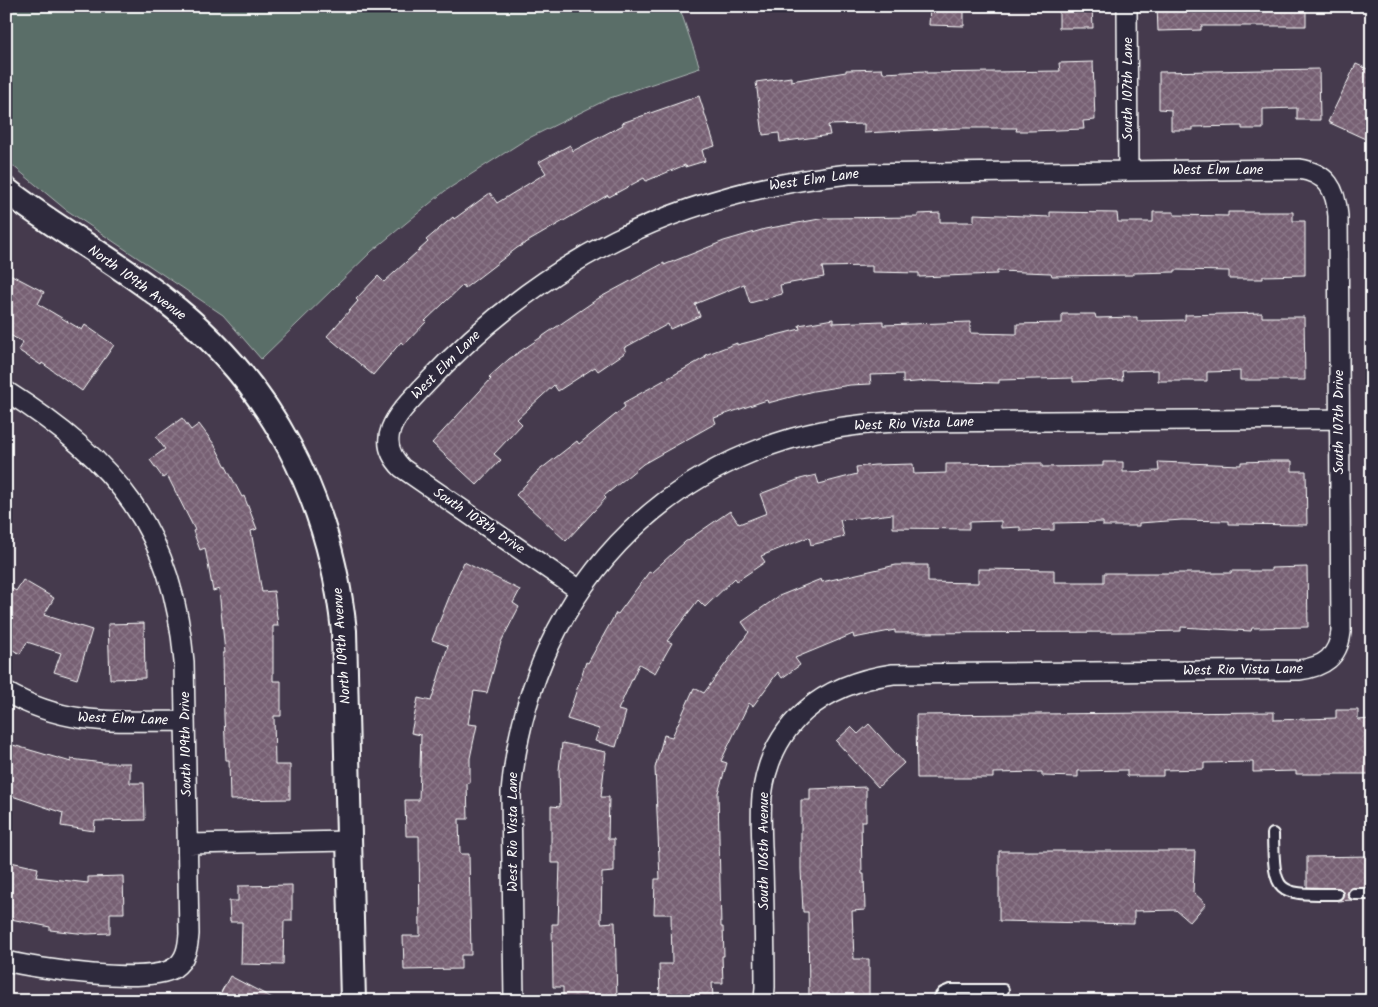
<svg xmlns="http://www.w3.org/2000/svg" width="1378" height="1007" viewBox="0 0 1378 1007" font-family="Kalam,sans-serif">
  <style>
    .green { fill: #5a6e68; stroke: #acb6b4 }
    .building { fill: url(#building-cross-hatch); stroke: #fff }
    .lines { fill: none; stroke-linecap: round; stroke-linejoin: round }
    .service-casing { stroke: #fff; stroke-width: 14 }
    .minor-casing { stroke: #fff; stroke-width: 22 }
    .tertiary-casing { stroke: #fff; stroke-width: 28 }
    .service { stroke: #2f2a3d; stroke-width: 10 }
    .minor { stroke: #2f2a3d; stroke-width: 19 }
    .tertiary { stroke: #2f2a3d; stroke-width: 24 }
    .labels { text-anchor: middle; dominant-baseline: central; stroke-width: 4.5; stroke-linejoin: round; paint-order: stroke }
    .street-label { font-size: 14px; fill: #fff; stroke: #2f2a3d }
  </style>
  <defs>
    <pattern id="building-cross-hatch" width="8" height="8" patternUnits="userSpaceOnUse" patternTransform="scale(1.25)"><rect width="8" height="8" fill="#776073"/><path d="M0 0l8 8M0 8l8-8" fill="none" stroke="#8b7888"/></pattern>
  </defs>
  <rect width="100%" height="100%" fill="#453a4d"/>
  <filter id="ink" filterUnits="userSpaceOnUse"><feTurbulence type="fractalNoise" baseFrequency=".02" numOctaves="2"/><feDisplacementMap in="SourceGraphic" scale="10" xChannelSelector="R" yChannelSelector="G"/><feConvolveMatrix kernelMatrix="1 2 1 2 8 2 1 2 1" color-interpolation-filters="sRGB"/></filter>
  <g filter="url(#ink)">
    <!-- green -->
    <path class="green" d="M6,6H679L700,68L610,98L525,140L445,191L372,251L261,359L223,315L65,209L6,160Z"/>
    <!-- building -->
    <path class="building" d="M930,6H964V26L929,25Z
      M1059,6H1092L1093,28H1059Z
      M1157,6H1306V26H1201V30L1158,31Z
      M1093,62L1095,120L1083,121L1084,129L1031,131H1016L1017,128H962L864,133V124L828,125L830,135L780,142L779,133L763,135L756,82L791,77V81L846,72V70L882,69L883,73L926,71V73L1060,71L1059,63Z
      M1356,64L1372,71V142L1328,122Z
      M1319,69L1320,120H1297V108L1263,109V129H1242V126L1193,127V130H1171V110L1159,109V72Z
      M699,96L715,146L702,150L705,161L685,167V165L646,181L644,178L609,197L608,195L517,248L465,288L463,285L425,321L426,322L404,345L401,342L373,375L327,336L358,301L356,299L378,276L384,282L428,242L426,240L453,217L454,219L490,193L497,203L546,173L539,162L570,145L573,151L623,125L622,123Z
      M1050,212L1117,213L1118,222H1153V212H1174V215L1228,216V212H1293V221H1305V275L1263,276V279H1229V271L1175,270V272L1133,273V275L1052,276L1051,273L997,271V274L919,277V273L872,272V266L822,267L824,277L780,285L782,294L750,303L744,284L695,304L700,316L670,329L668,324L624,348L626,352L598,371L595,367L558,391L554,385L517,419L522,424L494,454L501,460L477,485L432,443L491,379L489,377L509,359L599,298L664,263V265L724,241L765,229L825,218L918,217V214L940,213V222H974V214L1050,217Z
      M6,272L44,292L38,304L82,330L85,325L114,345L82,391L42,363L41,365L18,350L23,342L6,333Z
      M1262,313V317H1304L1305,380H1240V371L1207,372V381H1158V370L1122,371L1123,380L1073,382V378L999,380V383L928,381L903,383V374L870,375L871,384L850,385L813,391L768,403L767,400L714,418L716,423L643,464L604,496L606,498L566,541L516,495L537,472L577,441L579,444L625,407L623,403L706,357L705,355L737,343V345L800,329L799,325L833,319V323L883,321V325L970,322V333L1017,334V324L1062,323V314H1095L1096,318L1137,317V321L1185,320V315Z
      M182,418L191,430L199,424L214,444L242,497L244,496L257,529L251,531L262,592L274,591L278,626H273V681H281V716H274L275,765H290V799L230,800L229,760H226L224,717L223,653H225L219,589L213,591L205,548L200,550L193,531L195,530L167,475L163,478L150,460L165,449L156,437Z
      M1271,461H1292V471H1306L1307,525L1229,524V521L1182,520L1139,523V526H1103V522L1054,523V530L1020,531V527L1001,528V521L969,522V529L893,528V514L840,520L844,537L811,545L809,537L761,556L765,562L737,581L735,578L705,607L698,600L667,641L672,643L655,673L639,664L618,710L626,712L616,747L595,741L599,729L567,719L586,662L588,663L616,613L618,614L649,572L651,573L685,542L730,511L739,524L767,513L760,494L800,479L816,475L819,484L857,474L856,467L875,465L913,464L914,474L946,473V464L1042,463V467L1103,466V462H1123V472L1159,471L1158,462L1241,465V462Z
      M464,562L520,590L513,603L519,607L501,642L487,693L474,691L468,724L477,725L470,758V783H467L468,819H459L460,854H469L471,955H461V969L404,970L403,936H420L419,836H406L405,800H419L421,735L411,733L418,698L431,701L448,646L432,640L450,595H449Z
      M896,565H928V582L978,583V569L1054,570V582H1104V573H1231V571H1271V568L1307,567L1308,627L1252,628L1251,631L1181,627V631L1137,632L895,633V630L854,638L853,634L795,658L800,665L782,678L778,672L753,706L749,703L721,761L727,763L718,793L721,927H723L724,956H722L723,983H712L713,997L660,999L659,964H672L671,914H654L655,879H660L655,768L664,735L672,737L694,688L704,693L749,632L742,622L779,596L821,579L822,582Z
      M23,580L54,598L44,615L92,630L77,679L54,672L61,653L27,642L20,654L6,646V585L16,591Z
      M144,623L145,678L110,679L108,624Z
      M1336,710H1358V720L1372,719V774H1296V771L1253,772V762L1204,763V769L1163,770V776H1127V770L1078,771V777L1042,776V772L993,773V778H917L916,715L1274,712V720L1336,718Z
      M869,724L904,763L878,787L836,741L851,727L858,734Z
      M6,743L71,762V759L103,763H130V783H144L145,820L95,821L94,831L61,826L63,813L6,794Z
      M562,743L606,752L601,797H609L608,839H614V872L602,873L601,923L615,922L617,1000L563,1001V987H553L552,924H558L560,863H551V806L560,807L559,770Z
      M866,787V821H861L862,874H864L865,910L852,911L854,959H869V1001H809L808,912H803L801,869V800H810V789Z
      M999,851H1195L1193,892L1206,904L1190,922L1176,910L1134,911V924L999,921Z
      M1372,856V887L1350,888L1347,894L1352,900L1338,901L1344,894L1340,888L1307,887V857Z
      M6,861L38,868L36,877L88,883V877L123,876L124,913H110V933L87,934L50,930V927L6,918Z
      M292,885V921H284L283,965L241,964L242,922H230L229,901H238V886Z
      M230,976L278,1001H233L220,994Z"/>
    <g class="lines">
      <defs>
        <path id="service" d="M1273,834C1274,896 1277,894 1337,894
          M1354,894H1372
          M937,1001L943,993L950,990H1003"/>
        <path id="minor" d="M1127,6L1128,171
          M6,391C116,461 173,529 184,662L189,934C188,947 186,960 174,968C148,985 38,969 6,961
          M579,590L402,468C371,437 401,411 423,387C542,259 676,193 849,174L1299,169C1327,173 1336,189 1338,216L1341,632C1338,657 1324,667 1299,670L893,674C824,684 771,722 762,796C760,820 762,845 763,868C764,908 765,947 765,987L764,1001
          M6,692C67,727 118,721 185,721
          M188,844L349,841
          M514,1001L511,793C529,581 684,429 898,422L1338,419"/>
        <path id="tertiary" d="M6,190C57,230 115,260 165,300C272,383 330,498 344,631L353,1001"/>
      </defs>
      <!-- service casing -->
      <use href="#service" class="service-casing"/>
      <!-- minor casing -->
      <use href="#minor" class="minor-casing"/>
      <!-- tertiary casing -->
      <use href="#tertiary" class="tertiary-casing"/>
      <!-- service -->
      <use href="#service" class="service"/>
      <!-- minor -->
      <use href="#minor" class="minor"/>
      <!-- tertiary -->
      <use href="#tertiary" class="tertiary"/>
    </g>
  </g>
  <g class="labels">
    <!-- street labels -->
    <g class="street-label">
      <text transform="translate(1128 89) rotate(-90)">South 107th Lane</text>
      <text x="1218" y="170">West Elm Lane</text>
      <text transform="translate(814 180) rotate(-8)">West Elm Lane</text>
      <text transform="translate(137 283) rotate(36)">North 109th Avenue</text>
      <text transform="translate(446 365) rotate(-45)">West Elm Lane</text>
      <text transform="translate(1339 422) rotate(-90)">South 107th Drive</text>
      <text transform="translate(914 424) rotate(-2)">West Rio Vista Lane</text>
      <text transform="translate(479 521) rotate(34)">South 108th Drive</text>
      <text transform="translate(342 646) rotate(-94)">North 109th Avenue</text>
      <text transform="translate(1243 670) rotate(-1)">West Rio Vista Lane</text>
      <text transform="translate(123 719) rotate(2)">West Elm Lane</text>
      <text transform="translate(186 744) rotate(-91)">South 109th Drive</text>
      <text transform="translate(513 832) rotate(-90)">West Rio Vista Lane</text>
      <text transform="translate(764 851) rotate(-90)">South 106th Avenue</text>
    </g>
  </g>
  <!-- margin -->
  <rect width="1378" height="1007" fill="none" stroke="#2f2a3d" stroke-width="25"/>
  <rect x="12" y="12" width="1353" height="982" fill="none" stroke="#fff" stroke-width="2" filter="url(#ink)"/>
</svg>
